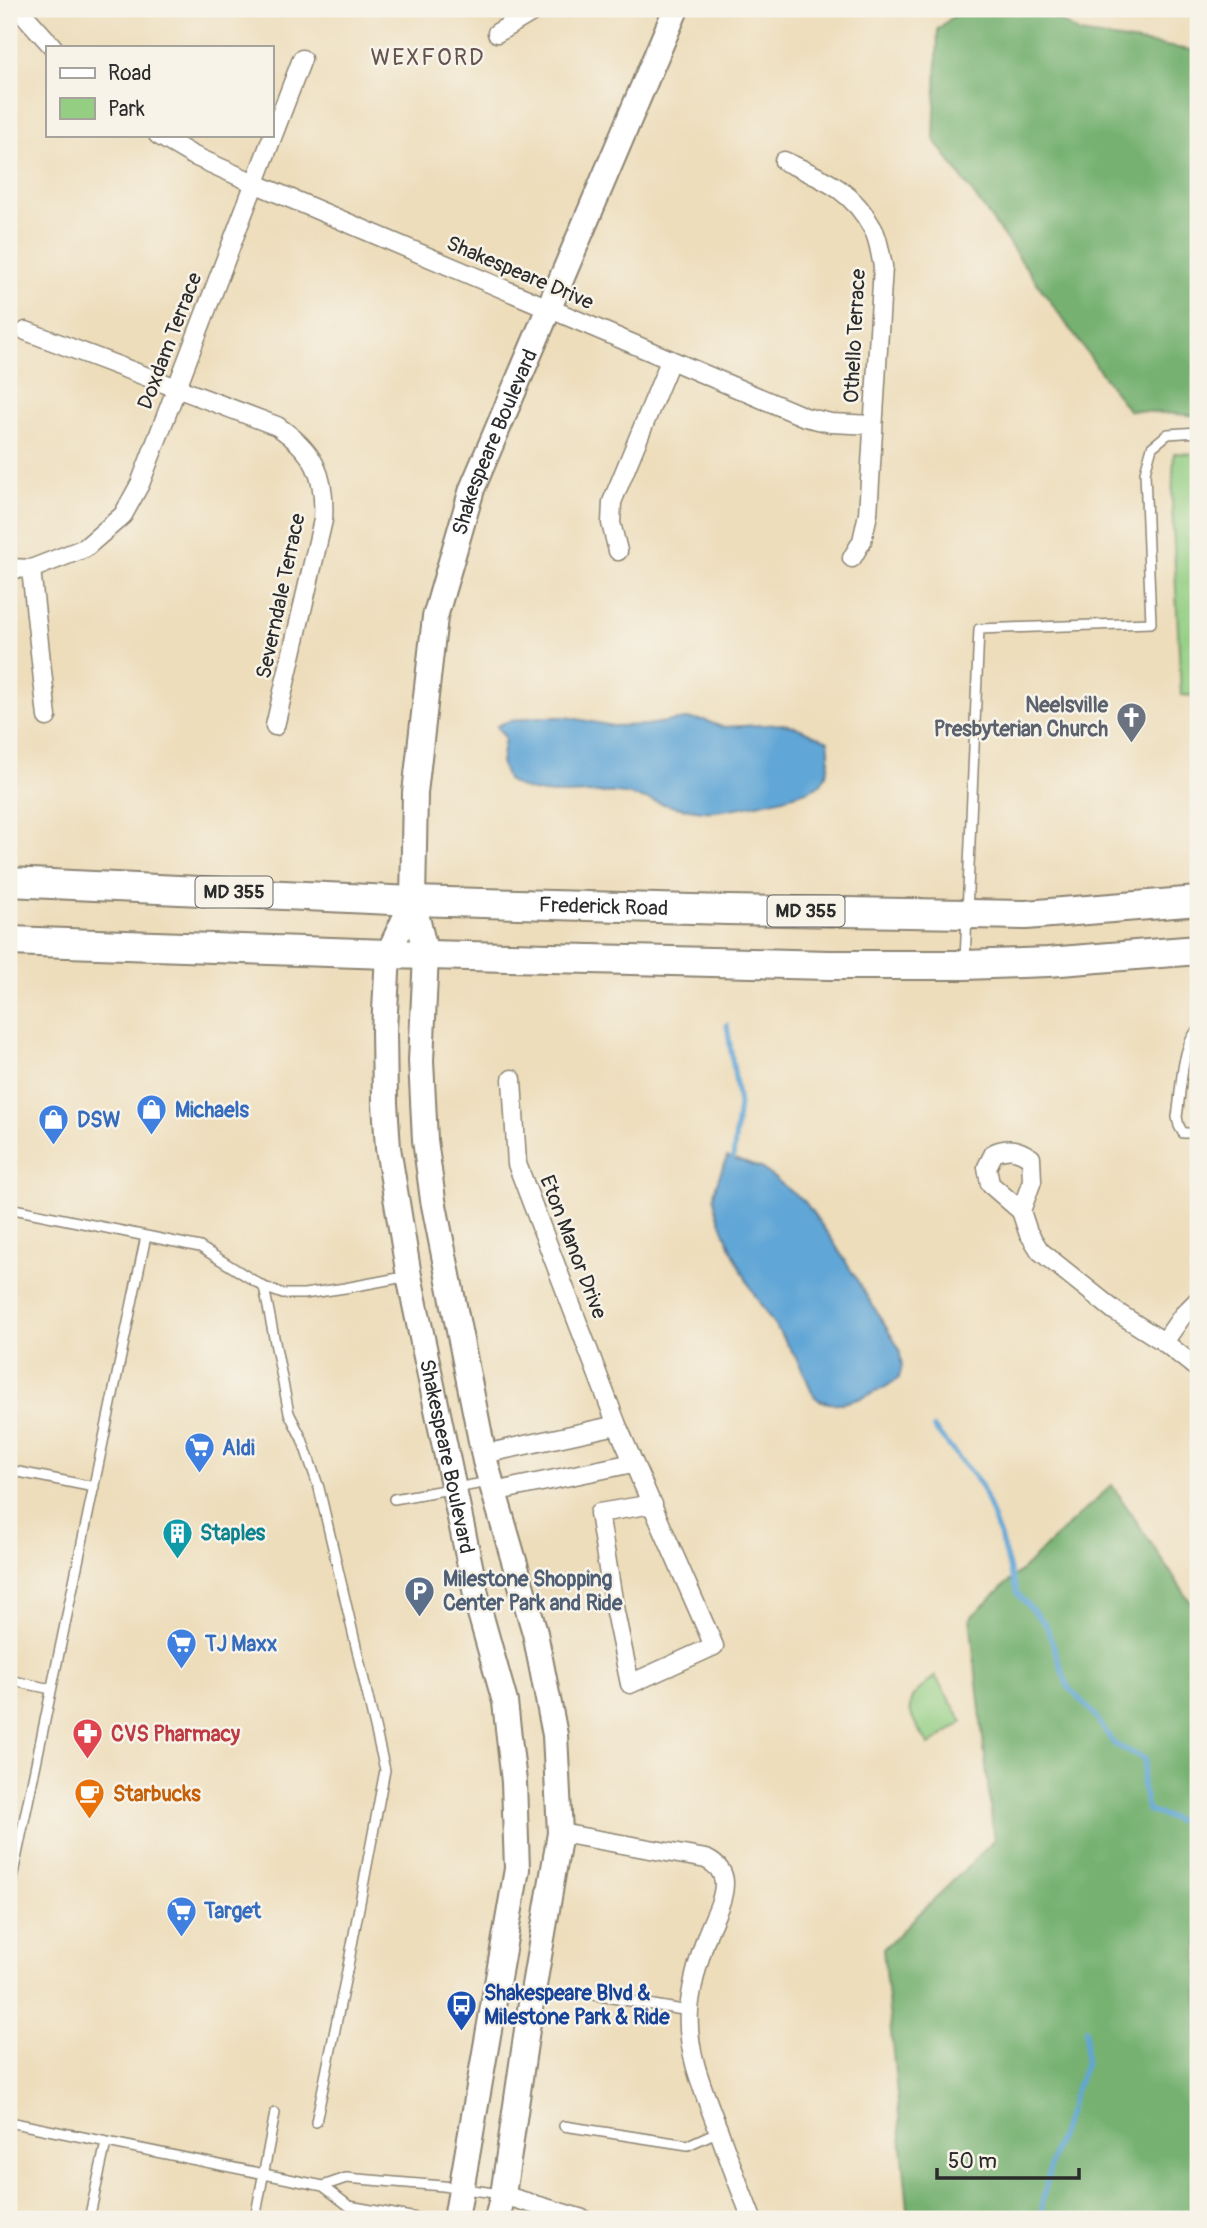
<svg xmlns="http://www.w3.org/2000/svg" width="1207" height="2228" viewBox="0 0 1207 2228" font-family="Pangolin,sans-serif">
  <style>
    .green { fill: #93ce83; stroke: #5f7c57; stroke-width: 2 }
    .forest { fill: #76b171; stroke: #506e4e; stroke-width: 2 }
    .water { fill: #61a6d6; stroke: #466880; stroke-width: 2 }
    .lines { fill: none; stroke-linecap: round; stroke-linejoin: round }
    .stream { stroke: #61a6d6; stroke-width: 5 }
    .lane-casing { stroke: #8c8473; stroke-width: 12 }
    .street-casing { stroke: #8c8473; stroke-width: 21 }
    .secondary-casing { stroke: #8c8473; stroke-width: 28 }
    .primary-casing { stroke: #8c8473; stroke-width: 32 }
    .lane { stroke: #fff; stroke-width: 9 }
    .street { stroke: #fff; stroke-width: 18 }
    .secondary { stroke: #fff; stroke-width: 24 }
    .primary { stroke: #fff; stroke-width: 28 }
    .labels { text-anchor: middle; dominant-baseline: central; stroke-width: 5; stroke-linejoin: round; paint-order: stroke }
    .shield { fill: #f7f3e8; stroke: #686764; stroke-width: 2 }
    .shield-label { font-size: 19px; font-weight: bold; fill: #2b2b2b }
    .street-label { font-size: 21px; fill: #2b2b2b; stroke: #f7f3e8 }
    .worship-label { font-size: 21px; font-weight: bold; fill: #5b616d; stroke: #f7f3e8; text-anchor: end }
    .shop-label { font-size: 21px; font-weight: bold; fill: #366cbe; stroke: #f7f3e8; text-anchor: start }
    .culture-label { font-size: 21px; font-weight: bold; fill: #0d838f; stroke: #f7f3e8; text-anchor: start }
    .service-label { font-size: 21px; font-weight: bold; fill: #4e5e75; stroke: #f7f3e8; text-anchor: start }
    .health-label { font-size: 21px; font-weight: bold; fill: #be3a42; stroke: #f7f3e8; text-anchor: start }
    .food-label { font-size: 21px; font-weight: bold; fill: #c56008; stroke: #f7f3e8; text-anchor: start }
    .transit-label { font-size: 21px; font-weight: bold; fill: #164399; stroke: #f7f3e8; text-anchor: start }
    .neighbourhood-label { font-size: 23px; letter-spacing: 2px; fill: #655352; stroke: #f7f3e8 }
  </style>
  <rect width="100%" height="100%" fill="#f7f3e8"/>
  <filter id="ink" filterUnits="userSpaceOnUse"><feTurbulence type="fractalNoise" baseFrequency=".0143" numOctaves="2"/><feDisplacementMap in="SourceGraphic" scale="14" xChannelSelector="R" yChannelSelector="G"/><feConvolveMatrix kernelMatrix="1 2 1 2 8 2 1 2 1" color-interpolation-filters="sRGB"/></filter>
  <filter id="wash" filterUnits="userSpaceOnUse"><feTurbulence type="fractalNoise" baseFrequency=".00686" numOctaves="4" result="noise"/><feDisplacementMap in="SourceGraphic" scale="28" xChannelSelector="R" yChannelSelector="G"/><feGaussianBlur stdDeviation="1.57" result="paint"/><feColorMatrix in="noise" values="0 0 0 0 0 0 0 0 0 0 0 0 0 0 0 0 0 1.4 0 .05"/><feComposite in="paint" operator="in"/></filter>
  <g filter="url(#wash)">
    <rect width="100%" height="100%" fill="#edddbb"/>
    <!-- green -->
    <path class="green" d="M1174,453L1198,454V696L1181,695L1172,504Z
      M935,1676L963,1722L929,1745C921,1732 903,1712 913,1696C919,1689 929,1683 935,1676Z"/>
    <!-- forest -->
    <path class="forest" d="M962,9H1041L1080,33L1198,51V416L1128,410L934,139L938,29Z
      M1112,1485L1198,1613V2203L1193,2219H909L883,1949L994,1841L970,1618Z"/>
    <!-- water -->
    <path class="water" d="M534,717H566L613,726L646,725L685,719L704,720L722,727L784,724L796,727L828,741C830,754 831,770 822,782C813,795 734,809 716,811C707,812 697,810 689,809C664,807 641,795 616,793C581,791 537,802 507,780L501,763L505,738L497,726L506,722Z
      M727,1157L761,1168L805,1202L831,1238L899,1348L902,1366L899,1378C882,1391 841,1411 819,1400C810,1395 809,1382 804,1373C788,1339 761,1311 745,1277C737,1262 715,1214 714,1198C714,1184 723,1169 727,1157Z"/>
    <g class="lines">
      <!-- stream -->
      <path class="stream" d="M727,1025L739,1104L733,1158
        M934,1428L981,1485L1000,1537L1017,1593L1046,1625L1068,1687L1093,1713L1114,1744L1145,1759L1142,1786L1148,1811L1183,1822L1198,1844
        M1191,1874L1198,1844
        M1043,2219L1042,2203L1054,2151L1086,2062V2029"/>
    </g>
  </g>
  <g filter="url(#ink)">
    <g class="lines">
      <defs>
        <path id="lane" d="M965,961L979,629L1151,623L1145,472L1152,447L1168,434L1198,432
          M1198,1032L1195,1033C1181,1052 1181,1093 1177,1117L1179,1126L1183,1133H1198
          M9,1208L200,1247L264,1287L283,1294H304L345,1288L409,1276
          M264,1287L289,1413L302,1439L319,1488L385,1770L348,1966L316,2122
          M9,1470L94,1487
          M394,1499L489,1482
          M9,1680L51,1689
          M9,1893L146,1236
          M588,1994L689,2011
          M9,2122L323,2186L349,2206L422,2219
          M564,2126L688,2145L719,2131
          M323,2186L346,2178L443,2186L501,2194
          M89,2219L106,2143
          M255,2219L275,2113"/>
        <path id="street" d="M19,9L53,47
          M497,33L537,9
          M158,135L192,155L254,183L805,417L831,423L873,425
          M784,161C823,179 852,189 873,229C879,239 880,254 883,266L868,514L862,541L852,558
          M26,331L277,426C314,451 326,475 323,520L275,726
          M618,551L611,523L612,502L670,361
          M9,568L31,569L85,548L123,515L140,484L302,59
          M31,569L47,717
          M512,1079L517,1164L617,1425L714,1646L630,1684L615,1612L599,1513L653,1504
          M1021,1211L1032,1181L1031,1158C1018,1149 1009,1147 994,1153L987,1167L990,1184L1021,1211L1028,1232L1040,1251L1115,1311L1164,1342L1198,1369
          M1164,1342L1183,1315L1198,1300
          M484,1454L617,1425
          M493,1492L633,1463
          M560,1833L706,1859C716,1864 724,1871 724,1883C724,1902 712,1920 706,1938C698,1962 691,1986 689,2011C686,2052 704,2092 718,2129C729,2159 740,2189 752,2219
          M503,2195L583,2219"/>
        <g id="secondary">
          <path id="s1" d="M413,901L388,954L384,1030L385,1103L388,1148L409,1276L480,1613L505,1702L514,1782L517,1869L456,2219"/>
          <path id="s2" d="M497,2219L503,2195L530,2009L560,1833L555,1735L535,1633L485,1461L433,1200L425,1140L421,1061L426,955L413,901L415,793L435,617L472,489L676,9"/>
        </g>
        <g id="primary">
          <path id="s3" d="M9,882L413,901L727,910L968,914L1026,915L1198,901"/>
          <path d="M9,941L388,954L829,965H965L1048,962L1198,950"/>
        </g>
      </defs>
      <!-- lane casing -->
      <use href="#lane" class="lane-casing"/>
      <!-- street casing -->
      <use href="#street" class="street-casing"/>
      <!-- secondary casing -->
      <use href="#secondary" class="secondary-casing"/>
      <!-- primary casing -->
      <use href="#primary" class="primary-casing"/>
      <!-- lane -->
      <use href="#lane" class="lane"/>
      <!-- street -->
      <use href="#street" class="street"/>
      <!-- secondary -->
      <use href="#secondary" class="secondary"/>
      <!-- primary -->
      <use href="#primary" class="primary"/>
    </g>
  </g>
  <!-- icons -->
  <defs>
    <symbol id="church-pin" viewBox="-11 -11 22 30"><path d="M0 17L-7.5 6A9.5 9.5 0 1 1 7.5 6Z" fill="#6b7280" stroke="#f7f3e8"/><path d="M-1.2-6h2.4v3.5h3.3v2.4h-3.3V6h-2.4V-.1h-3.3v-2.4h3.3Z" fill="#fff"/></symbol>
    <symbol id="shop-pin" viewBox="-11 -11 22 30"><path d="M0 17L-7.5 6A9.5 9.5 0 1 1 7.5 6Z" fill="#3f7fe0" stroke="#f7f3e8"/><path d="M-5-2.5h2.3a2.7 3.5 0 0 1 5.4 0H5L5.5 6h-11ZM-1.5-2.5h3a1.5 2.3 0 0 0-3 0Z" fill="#fff"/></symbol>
    <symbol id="supermarket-pin" viewBox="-11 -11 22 30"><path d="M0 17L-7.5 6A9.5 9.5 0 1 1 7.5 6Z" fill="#3f7fe0" stroke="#f7f3e8"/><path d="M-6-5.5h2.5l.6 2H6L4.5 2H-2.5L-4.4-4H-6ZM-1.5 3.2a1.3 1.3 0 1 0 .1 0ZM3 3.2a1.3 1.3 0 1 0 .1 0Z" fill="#fff"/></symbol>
    <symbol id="building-pin" viewBox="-11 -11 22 30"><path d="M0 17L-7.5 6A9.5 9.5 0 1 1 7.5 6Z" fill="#0f9aa8" stroke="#f7f3e8"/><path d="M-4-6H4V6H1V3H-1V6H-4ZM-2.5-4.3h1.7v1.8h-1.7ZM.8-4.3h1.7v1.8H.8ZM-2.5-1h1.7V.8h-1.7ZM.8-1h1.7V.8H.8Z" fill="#fff"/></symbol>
    <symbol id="parking-pin" viewBox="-11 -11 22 30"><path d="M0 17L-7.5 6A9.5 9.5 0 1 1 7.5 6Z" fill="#5c6f8a" stroke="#f7f3e8"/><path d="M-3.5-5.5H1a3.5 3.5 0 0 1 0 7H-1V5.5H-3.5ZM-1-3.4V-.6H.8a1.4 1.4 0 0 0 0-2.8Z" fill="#fff"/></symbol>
    <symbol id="pharmacy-pin" viewBox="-11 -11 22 30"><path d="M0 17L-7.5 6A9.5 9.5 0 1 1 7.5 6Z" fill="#e0444e" stroke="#f7f3e8"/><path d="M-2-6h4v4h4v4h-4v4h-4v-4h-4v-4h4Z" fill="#fff"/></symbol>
    <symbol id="cafe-pin" viewBox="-11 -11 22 30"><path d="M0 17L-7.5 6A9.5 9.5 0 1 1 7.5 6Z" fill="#e8710a" stroke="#f7f3e8"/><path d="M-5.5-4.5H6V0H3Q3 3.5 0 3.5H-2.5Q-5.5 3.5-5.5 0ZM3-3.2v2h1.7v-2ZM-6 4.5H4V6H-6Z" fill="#fff"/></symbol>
    <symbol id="bus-pin" viewBox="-11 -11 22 30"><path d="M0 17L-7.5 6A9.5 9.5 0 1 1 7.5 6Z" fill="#1a4fb4" stroke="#f7f3e8"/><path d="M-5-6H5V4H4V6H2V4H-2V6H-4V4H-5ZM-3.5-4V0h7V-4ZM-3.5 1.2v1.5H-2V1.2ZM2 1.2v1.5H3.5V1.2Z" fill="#fff"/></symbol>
  </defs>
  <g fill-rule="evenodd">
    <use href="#church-pin" x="1114" y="700" width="35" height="47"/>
    <use href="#shop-pin" x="134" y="1092" width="35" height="47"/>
    <use href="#shop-pin" x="36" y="1102" width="35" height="47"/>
    <use href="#supermarket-pin" x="182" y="1430" width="35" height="47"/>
    <use href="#building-pin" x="160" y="1516" width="35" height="47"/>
    <use href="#parking-pin" x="402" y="1574" width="35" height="47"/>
    <use href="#supermarket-pin" x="164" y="1626" width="35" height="47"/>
    <use href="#pharmacy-pin" x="70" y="1716" width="35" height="47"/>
    <use href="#cafe-pin" x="72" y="1776" width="35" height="47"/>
    <use href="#supermarket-pin" x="164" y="1894" width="35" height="47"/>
    <use href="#bus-pin" x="444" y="1988" width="35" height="47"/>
  </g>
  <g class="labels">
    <!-- shield labels -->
    <g class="shield">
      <rect x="195.5" y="876.5" width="77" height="31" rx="5"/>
      <rect x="767.5" y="895.5" width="77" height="31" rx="5"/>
    </g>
    <g class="shield-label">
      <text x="234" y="892">MD 355</text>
      <text x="806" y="911">MD 355</text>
    </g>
    <!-- street labels -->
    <g class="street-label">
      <text transform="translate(520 273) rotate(23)">Shakespeare Drive</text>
      <text transform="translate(855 336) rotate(-87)">Othello Terrace</text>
      <text transform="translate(170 341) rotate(-69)">Doxdam Terrace</text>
      <text stroke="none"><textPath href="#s2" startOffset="1810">Shakespeare Boulevard</textPath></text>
      <text transform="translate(281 596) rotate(-78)">Severndale Terrace</text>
      <text stroke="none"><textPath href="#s3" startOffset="595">Frederick Road</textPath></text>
      <text transform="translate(573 1247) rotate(69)">Eton Manor Drive</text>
      <text stroke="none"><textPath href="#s1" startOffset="567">Shakespeare Boulevard</textPath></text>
    </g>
    <!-- worship labels -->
    <g class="worship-label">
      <text x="1108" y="705">Neelsville<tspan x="1108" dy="24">Presbyterian Church</tspan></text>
    </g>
    <!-- shop labels -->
    <g class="shop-label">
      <text x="175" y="1110">Michaels</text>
      <text x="77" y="1120">DSW</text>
      <text x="222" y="1448">Aldi</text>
      <text x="205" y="1644">TJ Maxx</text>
      <text x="204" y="1911">Target</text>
    </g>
    <!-- culture labels -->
    <g class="culture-label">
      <text x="200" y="1533">Staples</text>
    </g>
    <!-- service labels -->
    <g class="service-label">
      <text x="443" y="1579">Milestone Shopping<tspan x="443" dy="24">Center Park and Ride</tspan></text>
    </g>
    <!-- health labels -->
    <g class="health-label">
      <text x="111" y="1734">CVS Pharmacy</text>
    </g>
    <!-- food labels -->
    <g class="food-label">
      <text x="113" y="1794">Starbucks</text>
    </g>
    <!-- transit labels -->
    <g class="transit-label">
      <text x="484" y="1993">Shakespeare Blvd &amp;<tspan x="484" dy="24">Milestone Park &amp; Ride</tspan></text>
    </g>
    <!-- neighbourhood labels -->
    <g class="neighbourhood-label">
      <text x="428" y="57">WEXFORD</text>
    </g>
  </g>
  <!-- margin -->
  <rect width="1207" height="2228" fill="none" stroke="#f7f3e8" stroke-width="35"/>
  <!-- legend -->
  <rect x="46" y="46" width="228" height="91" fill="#f7f3e8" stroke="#a5a39c" stroke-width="2"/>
  <rect x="60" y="68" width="35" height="10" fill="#ffffff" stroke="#a5a39c" stroke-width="2"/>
  <text x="108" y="80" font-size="21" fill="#2b2b2b">Road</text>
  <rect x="60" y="98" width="35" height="21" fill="#93ce83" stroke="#a5a39c" stroke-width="2"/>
  <text x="108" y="116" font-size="21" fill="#2b2b2b">Park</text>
  <!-- scale -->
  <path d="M937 2168v10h142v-10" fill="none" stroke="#2b2b2b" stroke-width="3.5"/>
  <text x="948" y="2168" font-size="21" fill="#2b2b2b" stroke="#f7f3e8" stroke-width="5" paint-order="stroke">50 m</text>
</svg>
